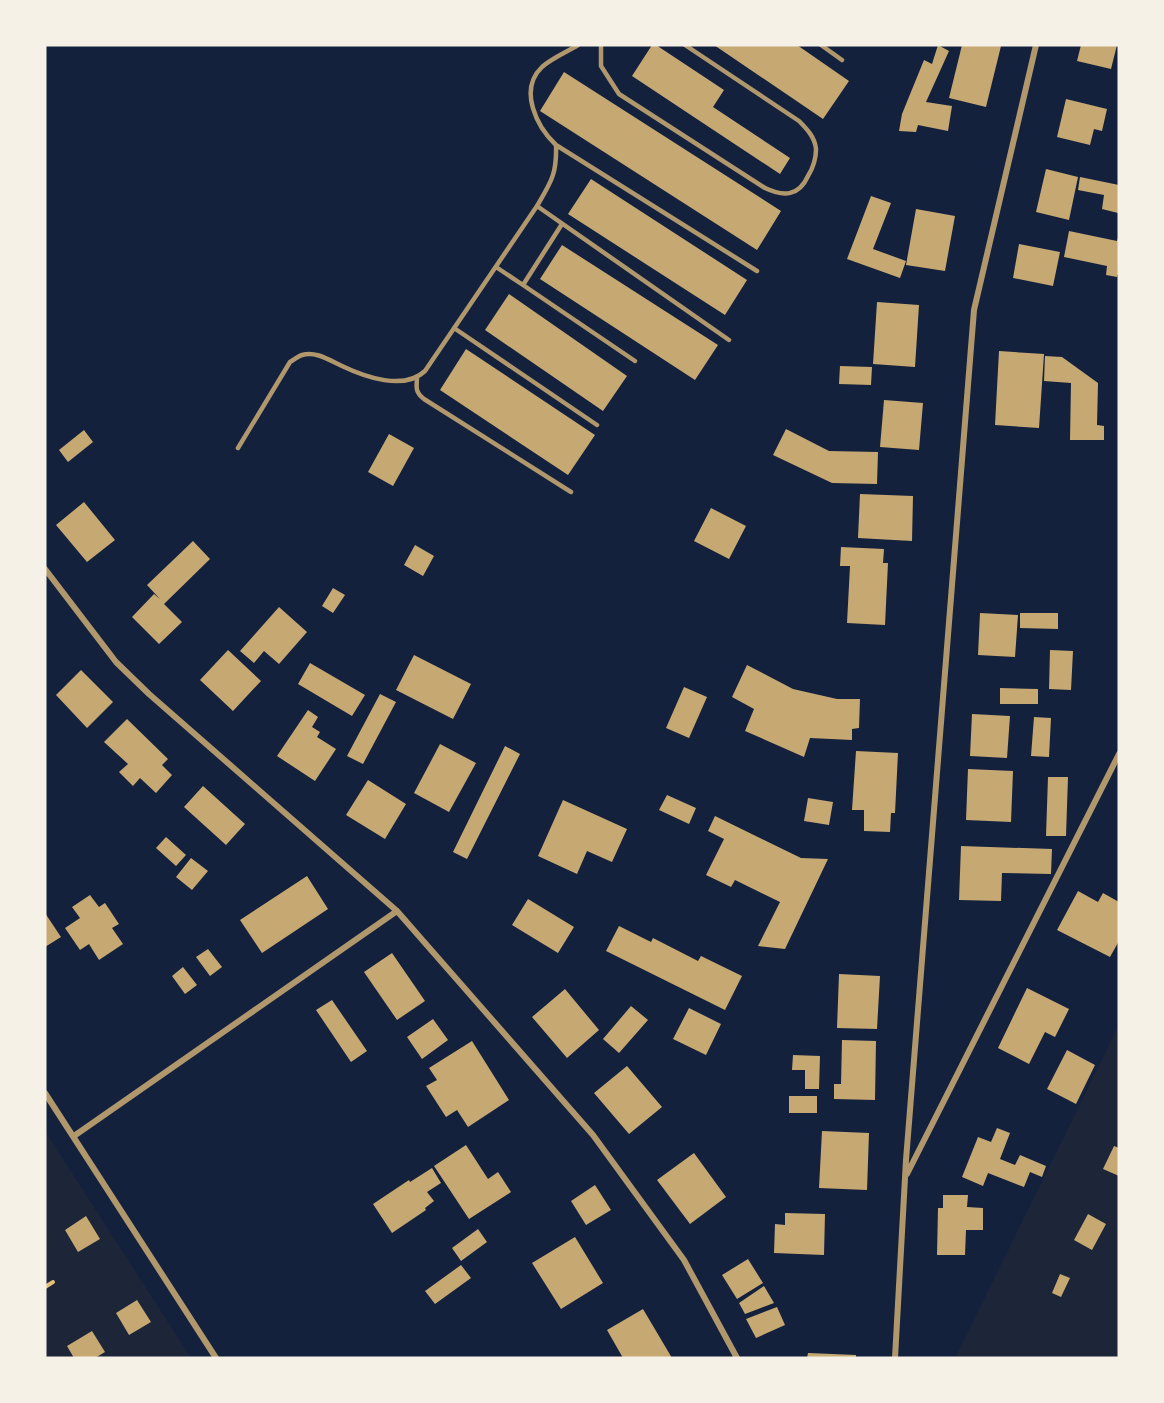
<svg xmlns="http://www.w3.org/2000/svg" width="1164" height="1403" viewBox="0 0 1164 1403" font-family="Inter,sans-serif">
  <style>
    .green { fill: #1d2539 }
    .building { fill: #c6a872 }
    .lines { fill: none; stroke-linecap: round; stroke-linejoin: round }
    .path { stroke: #e5c07b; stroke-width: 4 }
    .service { stroke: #b1986c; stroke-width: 4.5 }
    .minor { stroke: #b1986c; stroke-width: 6 }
  </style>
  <rect width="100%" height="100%" fill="#14213d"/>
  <!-- green -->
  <path class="green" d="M1119,1025V1358H955Z
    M45,1131L191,1358H45Z"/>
  <!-- building -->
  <path class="building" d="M652,45H656L724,90L713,107L790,158L780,174L632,76Z
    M714,45H797L849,81L823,119Z
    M938,45L949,51L926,102L952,106L948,131L918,125L916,132L899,131L902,114L924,60L932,64Z
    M962,45L1001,46L986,107L949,98Z
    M1081,45H1117L1111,69L1077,61Z
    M564,72L781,211L757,250L540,111Z
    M1066,99L1107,109L1102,131L1094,129L1090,145L1057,137Z
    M1046,169L1078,177L1069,220L1036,212Z
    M1080,177L1119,185L1118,213L1102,209L1104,195L1078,190Z
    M591,179L747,280L725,315L568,214Z
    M871,196L891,203L873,249L906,261L900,278L847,259Z
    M916,209L955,216L945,271L906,265Z
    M1069,231L1117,241L1119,235V270L1117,277L1106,275L1107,266L1064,257Z
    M1019,244L1060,252L1053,286L1013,278Z
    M562,245L718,345L695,380L540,279Z
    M509,294L627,376L603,411L485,330Z
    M877,302L919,305L915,367L873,364Z
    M466,349L595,435L568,475L440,390Z
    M999,351L1044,354L1039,428L995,425Z
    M1045,356L1062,357L1098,383L1097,425L1104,426V440H1070L1071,383L1044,381Z
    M840,366L872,367L871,385L839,384Z
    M884,400L923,403L919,450L880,447Z
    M786,429L829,451L878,452L877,484L832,483L773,455Z
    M84,430L93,442L68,462L59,450Z
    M389,434L414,448L393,486L368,472Z
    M860,494L913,496L912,541L858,538Z
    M84,502L115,540L87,562L56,525Z
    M711,508L746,526L729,559L694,541Z
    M193,541L210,559L164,604L182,622L159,644L132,617L154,594L160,599L147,585Z
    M415,545L434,556L423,576L404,565Z
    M841,547L884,549L883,563H888L885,625L847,623L850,566H840Z
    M333,588L345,595L333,613L322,606Z
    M279,607L307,632L279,664L264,651L254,663L240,651Z
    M980,613L1018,615L1015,657L978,655Z
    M1020,613H1058V629L1020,628Z
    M228,650L261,681L233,711L200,680Z
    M1050,650L1073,651L1071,690L1049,689Z
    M414,655L471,684L453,719L396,690Z
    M310,663L365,695L352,716L298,684Z
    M747,665L793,689L837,699H860L859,728L852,729V740L810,738L804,757L745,731L754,709L732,697Z
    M81,670L113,702L87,728L56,695Z
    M684,687L707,697L689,738L666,728Z
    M1000,688L1038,689V704H1000Z
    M380,694L396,702L363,764L347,756Z
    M308,710L318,717L312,727L320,732L317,737L336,749L315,781L277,756Z
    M972,714L1010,716L1007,758L970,756Z
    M1034,717L1051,718L1049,757L1031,756Z
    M127,719L168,759L162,765L172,775L156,793L140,778L133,786L119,772L128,764L104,742Z
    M440,744L476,763L449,812L414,793Z
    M505,746L520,754L467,859L453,852Z
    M856,751L898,753L895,813H891L890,832L864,831V810H852Z
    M968,769L1013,771L1011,822L966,820Z
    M1048,777H1068L1066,836H1046Z
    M368,780L406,804L385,839L346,815Z
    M203,786L245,824L226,845L184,807Z
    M667,795L696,808L689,824L659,810Z
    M808,798L833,802L829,825L804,821Z
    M563,800L627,829L612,862L587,851L577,874L538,856Z
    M715,816L801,858L828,859L785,949L758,946L780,902L735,880L731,887L706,875L724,839L708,831Z
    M166,837L186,855L176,866L156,848Z
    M961,846L1052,849L1051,874L1002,873L1001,901L959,900Z
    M191,858L208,871L192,890L176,877Z
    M307,876L328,909L262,953L240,920Z
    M1078,891L1098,902L1103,893L1119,902V941L1110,957L1057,930Z
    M90,895L99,907L105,903L119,924L112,928L123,944L99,960L89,944L80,950L65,928L80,918L72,907Z
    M528,899L574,927L558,953L512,925Z
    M45,913L61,937L45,947Z
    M619,926L651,942L653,938L698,961L701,956L742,976L725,1010L606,951Z
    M208,949L222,967L210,976L196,957Z
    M392,953L425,1001L397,1020L364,972Z
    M183,967L197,985L185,994L172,976Z
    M839,974L880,976L877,1029L837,1028Z
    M1027,988L1069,1009L1055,1037L1045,1032L1029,1064L998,1048Z
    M565,989L599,1030L567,1058L532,1017Z
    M332,1000L367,1051L351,1062L316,1010Z
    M631,1006L648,1020L619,1053L603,1039Z
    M689,1008L721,1024L706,1055L673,1039Z
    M433,1019L448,1040L422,1059L407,1037Z
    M842,1040L876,1041L875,1100L834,1099V1084H841Z
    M472,1041L509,1100L468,1127L457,1110L446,1117L426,1086L437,1080L429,1068Z
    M1067,1050L1095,1065L1076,1104L1047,1089Z
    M793,1055L820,1056L819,1089H805V1070H792Z
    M627,1066L662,1107L629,1134L594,1093Z
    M789,1096H817V1113H789Z
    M997,1128L1010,1133L1000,1159L1015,1165L1020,1155L1046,1166L1042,1177L1030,1172L1024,1187L988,1173L983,1186L962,1177L978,1137L991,1142Z
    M822,1131L869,1133L867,1190L819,1188Z
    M466,1145L488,1179L498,1172L511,1192L469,1219L434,1166Z
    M1114,1146L1119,1148V1176L1103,1169Z
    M694,1153L726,1197L690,1224L657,1180Z
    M432,1168L441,1183L427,1192L434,1201L425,1208L426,1210L392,1233L373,1204L409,1180L410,1182Z
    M595,1185L611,1210L586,1225L571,1201Z
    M943,1195H968L967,1207L983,1208V1230H966L965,1255H937L938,1208H943Z
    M785,1213L825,1214L824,1255L774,1253L775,1224L785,1225Z
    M1088,1214L1106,1224L1092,1250L1074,1240Z
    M86,1216L100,1239L78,1252L65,1230Z
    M478,1229L487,1242L461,1261L452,1248Z
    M575,1237L603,1283L561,1309L532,1263Z
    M748,1259L763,1283L737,1299L722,1275Z
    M461,1265L471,1278L435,1304L425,1291Z
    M1060,1274L1070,1278L1061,1297L1052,1293Z
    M764,1286L774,1303L745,1314L739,1303Z
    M137,1300L151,1322L129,1335L116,1313Z
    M777,1307L785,1325L756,1338L746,1319Z
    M643,1309L672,1358H623L607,1330Z
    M92,1331L105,1352L95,1358H74L67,1346Z
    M808,1353L856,1355V1358H807Z"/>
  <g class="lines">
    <!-- path -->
    <path class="path" d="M45,1287L53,1282"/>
    <!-- service -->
    <path class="service" d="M578,45C567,52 552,58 542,67C518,90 537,127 556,145L757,271
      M601,45V66L619,94L765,188C784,197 799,196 808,176C813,168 816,159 816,149C815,137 806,128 799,121L685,45
      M821,45L842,60
      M556,145C557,174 551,182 537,206L729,340
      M562,224L523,285L635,361
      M496,267L523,285
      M454,328L597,425
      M417,379C416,388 416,393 424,399L571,492
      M238,448L290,362C294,360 298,356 302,355C316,351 329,360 342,366C365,377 404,391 425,371L537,206"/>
    <!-- minor -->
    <path class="minor" d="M45,569L116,662L149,694L397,911L593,1135L684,1260L737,1358
      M45,1093L216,1358
      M74,1136L397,911
      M907,1174L1119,754
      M895,1358L906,1160L974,310L1036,45"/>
  </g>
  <!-- border -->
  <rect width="1164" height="1403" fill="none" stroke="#f6f1e7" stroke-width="93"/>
</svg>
